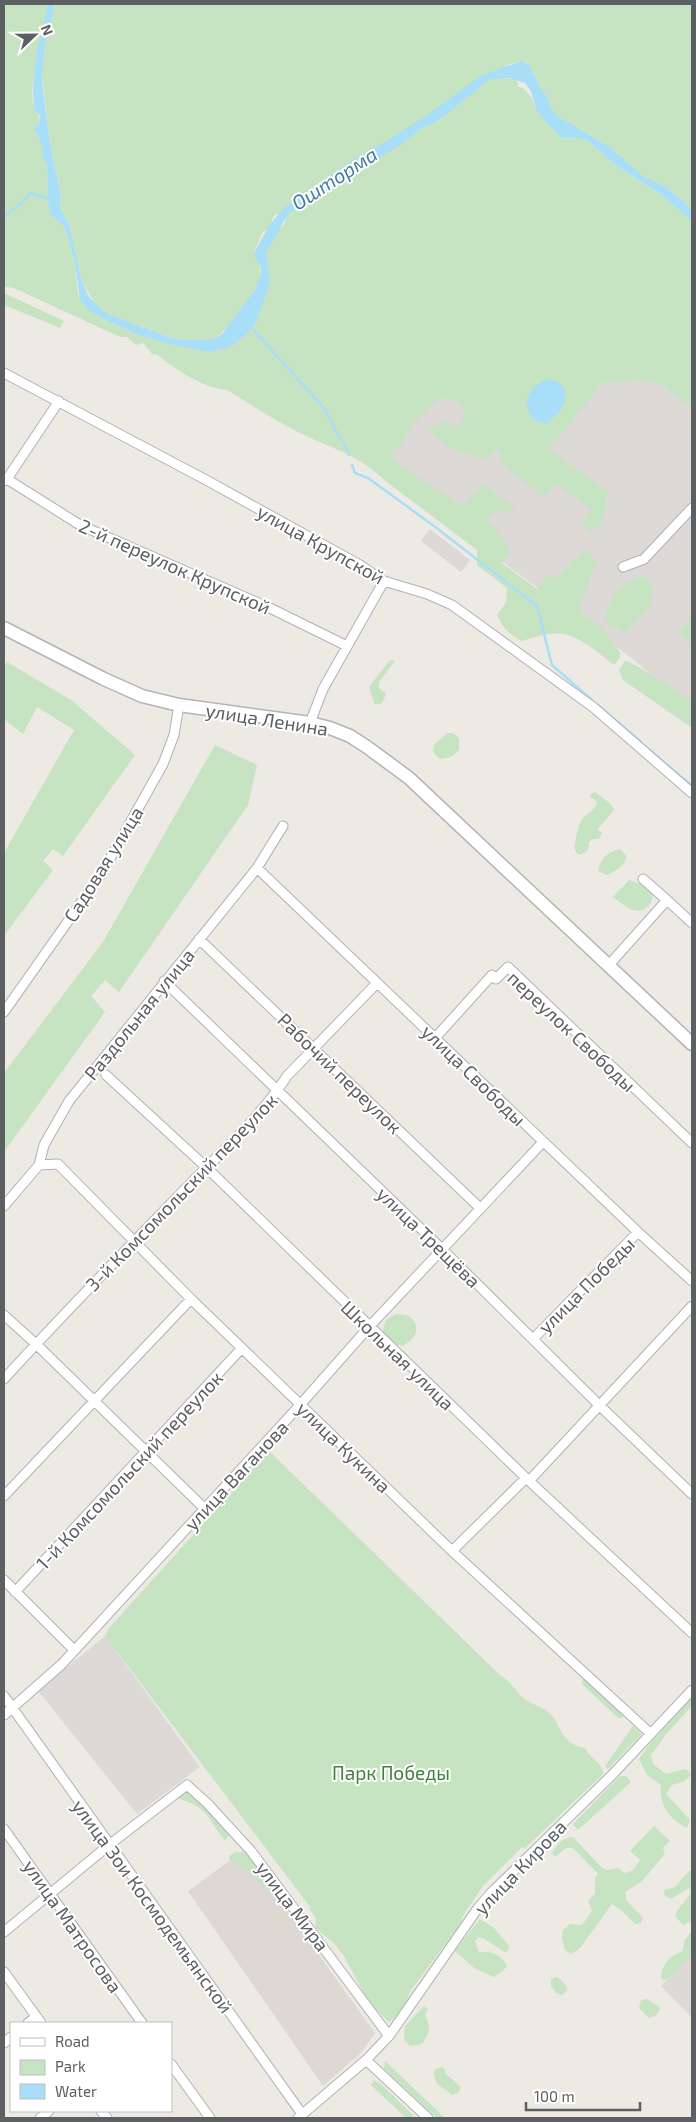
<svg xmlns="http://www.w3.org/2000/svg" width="696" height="2122" viewBox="0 0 696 2122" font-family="'Exo 2',sans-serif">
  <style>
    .industrial { fill: #dcd9d6 }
    .education { fill: #ddd9d2 }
    .green { fill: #c6e3c2 }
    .water { fill: #a9def8 }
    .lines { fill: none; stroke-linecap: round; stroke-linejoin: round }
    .stream { stroke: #a9def8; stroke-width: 2.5 }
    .street-casing { stroke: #afb2b5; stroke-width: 11 }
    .secondary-casing { stroke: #b1b4b8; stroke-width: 15 }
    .street { stroke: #fff; stroke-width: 9 }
    .secondary { stroke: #fff; stroke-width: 12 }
    .labels { text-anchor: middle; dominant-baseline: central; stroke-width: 4; stroke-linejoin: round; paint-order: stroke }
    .street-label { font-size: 19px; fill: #5c6063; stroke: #fff }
    .park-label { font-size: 19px; fill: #40823c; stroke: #fff }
    .water-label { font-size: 20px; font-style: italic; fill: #457ba1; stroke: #fff }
  </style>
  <rect width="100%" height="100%" fill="#edeae4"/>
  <!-- industrial -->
  <path class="industrial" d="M442,370L547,448L599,384L642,380L659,384L692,408V702L670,690L630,657L369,462Z
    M430,529L470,560L461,572L421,541Z
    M105,1636L200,1767L137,1814L38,1691Z
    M692,1954V2018L661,1986Z"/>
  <!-- education -->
  <path class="education" d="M244,1850L375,2033L361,2053L323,2086L188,1891Z"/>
  <!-- green -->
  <path class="green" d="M4,4H48C44,26 27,89 34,108C36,113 40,115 40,122L34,127L42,146L43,158L47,164L48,202L51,215L63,225L67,234L75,263L78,294L85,306L105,320L136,334L209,352L259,313L270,283L266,253L277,227H283L288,212L274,215L270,227L262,233L254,253L261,266L259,281L251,296L232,323L216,338L206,340L174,339L104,313L95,304L82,281L69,225L60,208L61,195L50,143L42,79L45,45L55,4H692V209L666,187L643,176L610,147L556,115L551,108L547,96L541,89L529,64C523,61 511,62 505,67C502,69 501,75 499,78L517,79L518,87L523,88L532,98L537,112L558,135L563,138L584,139L591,143L615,165L659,193L692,221V408L659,384L642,380L599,384L592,396L577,413L565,431L548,448L608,492L601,524L590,533L582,522L591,510L557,484L543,497L500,462L502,452L494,451L487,460L448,447L430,432L435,424L444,421L453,426H458L466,415L464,408L454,400L444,398L436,401L411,426L402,444L390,453L398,464L461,505L485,485L517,509L503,512L496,509L486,520L493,526L511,551L502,563L537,589L546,577C560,578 567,568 574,557L578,559L585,550L590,552L597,563C589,577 586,592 580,607L583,614L600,626L620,652V658L614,665C596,651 573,629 548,634C539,635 530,639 521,641C509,634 503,628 497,615L506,602L507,588L477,565V550L384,480C362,457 332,448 304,435C277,422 252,405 227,390C204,389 174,368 156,354L153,355L143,343L136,345L127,337H120L16,289L4,286Z
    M4,293L64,321L60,328L4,305Z
    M641,576L649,580C660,603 640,617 625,633L619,628L610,627L605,616C612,594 620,585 641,576Z
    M692,613V638L690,644L678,632L684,626Z
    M390,660L395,661L379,682V688L386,694L382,703L375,705L369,687Z
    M625,661C633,661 681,694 692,701V728L623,680L619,670Z
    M7,662L71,700L135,755L63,856L53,849L43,861L53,870L4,936V853L74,730L37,707L23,734L4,719V667Z
    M447,733H453L459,738V750L451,757L440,759L433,752L434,745Z
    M215,745L257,765L248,805L119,992L105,980L91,996L105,1012L4,1152V1073L103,942Z
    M595,792L611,804L614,810L597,830L602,832L599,839H593L589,842C589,851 586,853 578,855L574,848C576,840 577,830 580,823C583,814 595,813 597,801L590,797L591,794Z
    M620,849L626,855C627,866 615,871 607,875L598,871C602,857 607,852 620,849Z
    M629,880L652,888C656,898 647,915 633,910C626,908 619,901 613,897Z
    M396,1314L407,1315C423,1325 417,1339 402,1346L390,1343L382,1333L386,1320Z
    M269,1451L501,1676C512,1681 516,1693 526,1700C533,1705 541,1706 547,1711C563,1724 558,1743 585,1748C592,1761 602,1761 603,1774L524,1849L522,1847L483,1886L462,1917L461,1923L411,1990L402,2011L389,2022L369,2003L344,1956L334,1943L315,1928L316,1918L309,1909L311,1908L105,1636L109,1628Z
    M583,1677L624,1715L622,1718H618L582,1684Z
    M692,1697V1706L667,1733L651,1755L653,1764L666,1774L685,1769L690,1772V1776L685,1781L672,1785L666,1794L690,1820L687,1828C669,1819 659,1805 661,1785L647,1775L639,1759L648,1746Z
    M633,1726L642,1734L608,1769L605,1766Z
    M620,1776H626L631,1782L578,1830L573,1824Z
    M193,1792C217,1805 221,1809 229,1835L225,1841C207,1818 209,1807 176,1798L181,1793Z
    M654,1826L670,1841L663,1848L665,1854L641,1882L625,1892L627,1901L643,1918L641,1923L635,1924L621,1910L612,1904L580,1948L571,1954L565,1950L562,1938L563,1930L570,1924L582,1925L592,1911L588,1900L595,1894V1878L598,1874L573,1848H566L555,1857L552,1853C556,1845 563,1837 573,1837L602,1868L607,1870L618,1868L625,1873L633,1870L640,1860L630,1851Z
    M236,1852L249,1854L285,1903C264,1892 251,1869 229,1859V1856Z
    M689,1871H692V1921L683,1925L675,1916L677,1911L691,1893L689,1888L671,1899L665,1896L664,1890L675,1887Z
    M480,1919L494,1928L510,1947L506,1953L483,1938L478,1937L475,1941L479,1952C491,1951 501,1954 507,1966L503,1971L494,1977L474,1968L455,1951Z
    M692,1931V1955L669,1978L664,1980L661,1978C661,1964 671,1955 683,1951L684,1941Z
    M555,1977C560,1977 566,1985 568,1990L562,1995L557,1994L551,1986V1980Z
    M647,1999L659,2007L660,2010L655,2016L649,2018L639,2008L641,2000Z
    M424,2006L428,2009L425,2015C432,2028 429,2033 422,2044L410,2046L404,2039L405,2026Z
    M385,2061L445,2118H437L384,2069Z
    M441,2067L444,2068L446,2074L461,2087L458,2093L452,2095C442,2085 434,2088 434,2070Z
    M374,2080L381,2084L416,2118H406L371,2085Z"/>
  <!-- water -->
  <path class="water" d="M48,4H55L45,45L42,79L43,91L50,143L61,196L60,208L69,225L82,281L89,297L105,313L174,339L206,340L216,338L223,333L255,290L261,273V266L255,258L254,253L270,224L285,207L353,160L385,142L429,114L480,76L522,61L529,64L541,89L547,96L551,108L556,115L610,147L643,176L666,187L692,209V221L659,193L615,165L591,143L584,139L563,138L558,135L537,112L531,91L525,83L510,78L490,79L439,120L422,128L406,141L323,193L313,202L299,207L288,214L266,253L270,283L256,322L246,335L229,347L209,352L170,344L136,334L105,320L90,311L80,300L75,263L67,234L63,225L51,215L48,202L47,165L43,158L42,146L34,127L40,122V116L34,110L33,88L36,56Z
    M548,379C579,385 563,414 545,424L533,420C531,416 528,410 527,406C526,393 537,382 548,379Z"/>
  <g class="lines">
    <!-- stream -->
    <path class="stream" d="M4,216L22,203L30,193L50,199
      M250,326L324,408L349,455
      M352,465L355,473L368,478L434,526L537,606L552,665L593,701
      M598,705L641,742
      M645,746L692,786"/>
    <defs>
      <path id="street" d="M4,373L208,481L360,565L384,581L427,594L452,605L593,707L692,793
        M7,479L80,525L270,608L347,646
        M4,481L7,479L59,401
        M623,567L644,559L692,508
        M310,723L323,689L384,581
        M257,868L638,1232L692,1281
        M643,879L667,900
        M199,939L480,1208
        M608,966L667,900L692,923
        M164,981L442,1249L600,1406L692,1494
        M4,1012L102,873L163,764L174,735L179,705
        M436,1037L492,975L496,979L508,967L692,1143
        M106,1075L206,1167L526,1478L692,1633
        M39,1165L58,1164L191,1299L452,1551L651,1734
        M4,1206L39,1165L44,1145L69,1101L257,868L283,826
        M4,1315L36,1344L205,1509
        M534,1338L638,1232
        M4,1379C64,1313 126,1250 188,1186C222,1151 260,1118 287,1076L377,983
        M529,1481L692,1306
        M4,1496L191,1299
        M452,1551L526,1478
        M4,1580L74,1650
        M15,1592L242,1348
        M4,1696L302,2114
        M4,1715L62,1664L300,1405L369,1327L543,1142
        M4,1829L142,2023
        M4,1932L109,1845L187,1785L207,1803L251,1851L389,2036
        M4,1972L41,2023
        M28,2023L36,2017
        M4,2043L11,2037
        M366,2060L428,2118
        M171,2064L210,2118
        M101,2111L107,2118
        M40,2118L49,2111
        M298,2118L366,2060L389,2036L478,1908L491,1893L612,1775L692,1690"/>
      <path id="secondary" d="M4,628L104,679L142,696L179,705L310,723L330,728L350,736L367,747L409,778L692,1044"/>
    </defs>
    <!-- street casing -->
    <use href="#street" class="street-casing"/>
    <!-- secondary casing -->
    <use href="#secondary" class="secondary-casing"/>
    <!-- street -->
    <use href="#street" class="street"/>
    <!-- secondary -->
    <use href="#secondary" class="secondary"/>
  </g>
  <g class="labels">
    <!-- street labels -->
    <g class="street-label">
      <text transform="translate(321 544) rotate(29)">улица Крупской</text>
      <text transform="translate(175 566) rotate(24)">2-й переулок Крупской</text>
      <text transform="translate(267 719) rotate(9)">улица Ленина</text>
      <text transform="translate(103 864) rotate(-58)">Садовая улица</text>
      <text transform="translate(139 1014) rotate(-51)">Раздольная улица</text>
      <text transform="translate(572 1031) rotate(43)">переулок Свободы</text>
      <text transform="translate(340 1073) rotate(44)">Рабочий переулок</text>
      <text transform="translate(474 1075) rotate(44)">улица Свободы</text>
      <text transform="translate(181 1192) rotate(-46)">3-й Комсомольский переулок</text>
      <text transform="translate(429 1237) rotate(44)">улица Трещёва</text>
      <text transform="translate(586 1285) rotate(-45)">улица Победы</text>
      <text transform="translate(398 1355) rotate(44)">Школьная улица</text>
      <text transform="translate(344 1447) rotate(44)">улица Кукина</text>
      <text transform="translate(129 1470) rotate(-47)">1-й Комсомольский переулок</text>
      <text transform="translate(236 1475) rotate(-47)">улица Ваганова</text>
      <text transform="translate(520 1867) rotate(-46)">улица Кирова</text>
      <text transform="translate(153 1906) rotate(54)">улица Зои Космодемьянской</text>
      <text transform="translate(293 1906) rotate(53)">улица Мира</text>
      <text transform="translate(73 1926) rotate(55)">улица Матросова</text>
    </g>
    <!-- park labels -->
    <g class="park-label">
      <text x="391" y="1772">Парк Победы</text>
    </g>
    <!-- water labels -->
    <g class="water-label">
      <text transform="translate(334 178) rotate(-33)">Ошторма</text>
    </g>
  </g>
  <!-- border -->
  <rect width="696" height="2122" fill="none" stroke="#5c6063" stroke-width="10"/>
  <!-- legend -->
  <rect x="10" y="2022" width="162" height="90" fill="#ffffff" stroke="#bebfc1"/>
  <rect x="20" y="2038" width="25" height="8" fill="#ffffff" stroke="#bebfc1"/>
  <text x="55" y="2047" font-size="15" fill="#5c6063">Road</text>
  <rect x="20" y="2060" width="25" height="15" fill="#c6e3c2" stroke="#bebfc1"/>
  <text x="55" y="2072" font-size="15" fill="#5c6063">Park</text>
  <rect x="20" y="2084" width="25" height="15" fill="#a9def8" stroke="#bebfc1"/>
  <text x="55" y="2097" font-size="15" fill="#5c6063">Water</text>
  <!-- north arrow -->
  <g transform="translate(35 35) rotate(68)" stroke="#ffffff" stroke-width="4" paint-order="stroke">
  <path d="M0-4L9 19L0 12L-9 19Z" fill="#5c6063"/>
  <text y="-8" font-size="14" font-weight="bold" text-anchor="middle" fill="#5c6063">N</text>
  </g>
  <!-- scale -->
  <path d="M526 2102v8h114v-8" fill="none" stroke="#5c6063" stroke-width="2.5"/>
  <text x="534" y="2102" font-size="15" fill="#5c6063" stroke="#ffffff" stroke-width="4" paint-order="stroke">100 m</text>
</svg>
